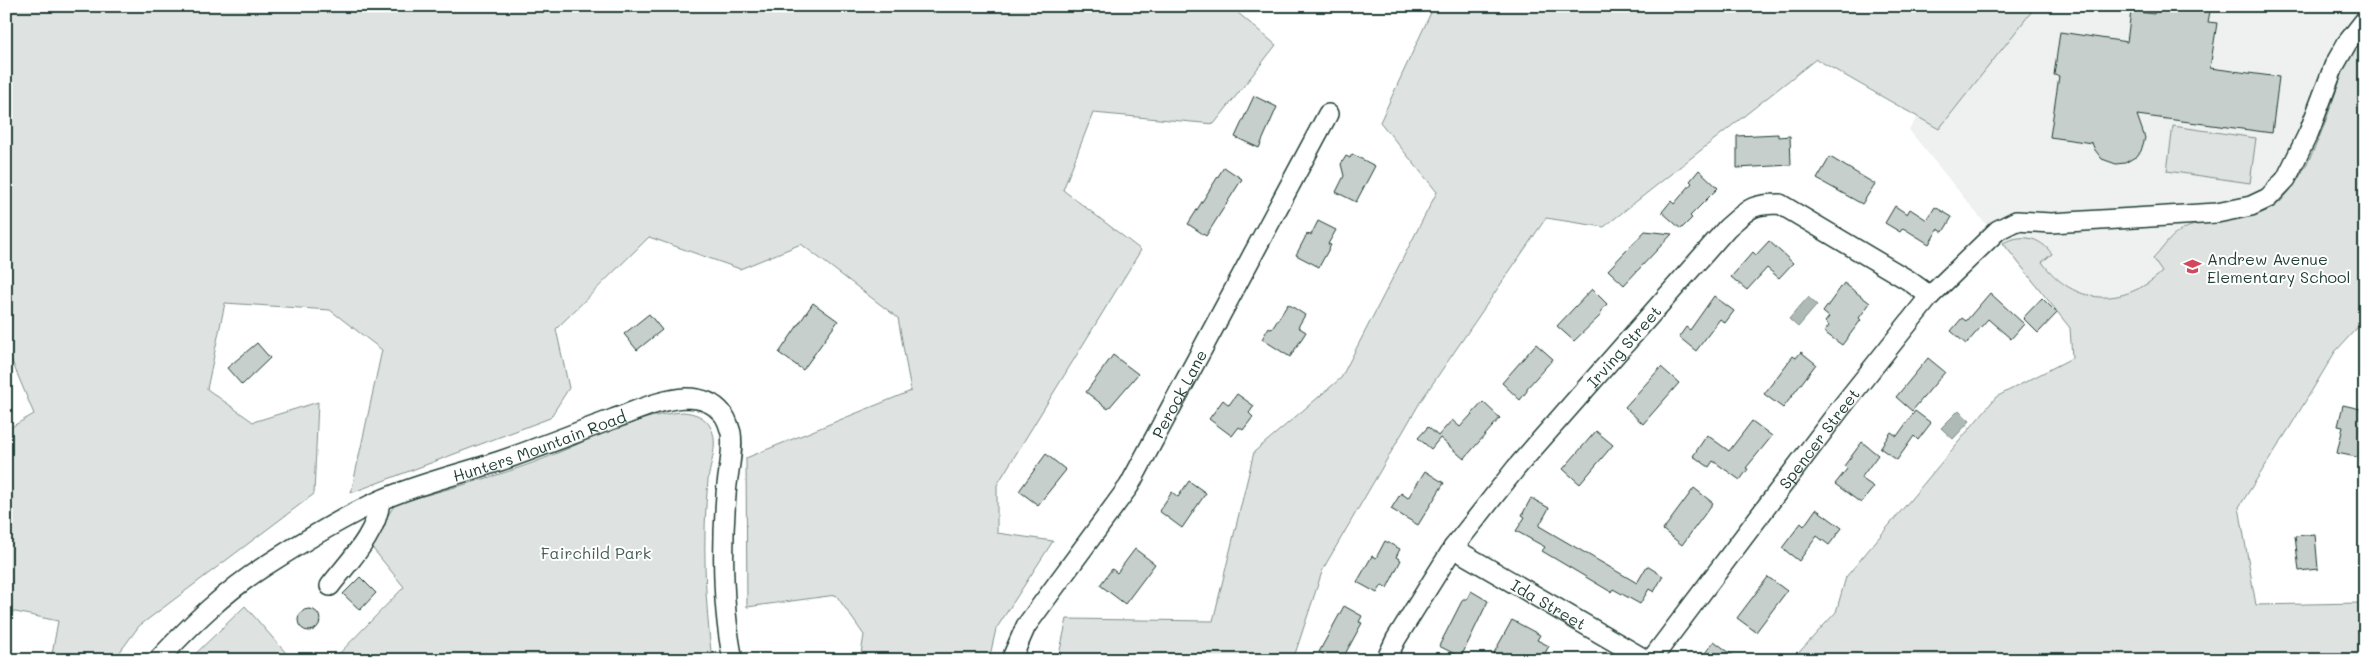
<svg xmlns="http://www.w3.org/2000/svg" width="2371" height="666" viewBox="0 0 2371 666" font-family="Mali,sans-serif">
  <style>
    .built { fill: #eef1f0 }
    .green { fill: #dee3e2; stroke: #7e908b }
    .water { fill: #afbab7; stroke: #758883 }
    .building { fill: #c7cfcc; stroke: #1f3d34 }
    .lines { fill: none; stroke-linecap: round; stroke-linejoin: round }
    .minor-casing { stroke: #1f3d34; stroke-width: 22 }
    .minor { stroke: #fff; stroke-width: 19 }
    .labels { text-anchor: middle; dominant-baseline: central; stroke-width: 4; stroke-linejoin: round; paint-order: stroke }
    .poi-label { font-size: 16px; fill: #1f3d34; stroke: #fff; text-anchor: start }
    .street-label { font-size: 16px; fill: #1f3d34; stroke: #fff }
    .park-label { font-size: 16px; fill: #455e57; stroke: #fff }
  </style>
  <rect width="100%" height="100%" fill="#fff"/>
  <filter id="ink" filterUnits="userSpaceOnUse"><feTurbulence type="fractalNoise" baseFrequency=".02" numOctaves="2"/><feDisplacementMap in="SourceGraphic" scale="10" xChannelSelector="R" yChannelSelector="G"/><feConvolveMatrix kernelMatrix="1 2 1 2 8 2 1 2 1" color-interpolation-filters="sRGB"/></filter>
  <g filter="url(#ink)">
    <!-- built -->
    <path class="built" d="M1988,6H2307L2313,12L2320,6H2365V319L2335,352L2266,466L2072,358L2070,328L1909,130Z"/>
    <!-- green -->
    <path class="green" d="M6,6H1230L1276,45L1214,124L1093,113L1063,190L1141,250L997,485V533L1053,541L996,629L989,660H860L864,635L836,595L747,607L746,458L911,391L898,318L801,244L740,269L649,237L556,329L569,388L550,418L351,493L382,350L330,310L225,303L207,389L253,422L318,402L314,494L139,626L114,660H51L58,621L6,610V430L34,414L11,359L6,358Z
      M1434,6H2036L1939,129L1816,59L1604,227L1546,218L1422,399L1323,569L1293,660L1058,659L1067,619L1213,621L1254,452L1341,378L1437,192L1380,122Z
      M2365,35V319L2335,352L2290,427L2239,507L2256,605L2360,603L2365,594V660H1916L1911,658L1907,660H1792L1836,612L1846,577L1996,397L2072,358L2070,328L2003,243C2021,234 2039,236 2052,254L2042,262C2074,306 2123,308 2162,272L2153,259C2161,251 2168,239 2177,233C2205,213 2255,227 2281,201C2306,175 2322,133 2333,100C2342,75 2347,55 2365,35Z
      M2173,126L2256,138L2250,183L2167,171Z
      M683,412C694,413 705,416 711,428C719,444 710,464 708,480C702,540 705,601 712,660H333L404,587L370,545L395,504C438,491 482,481 524,466C577,448 625,416 683,412Z
      M245,606L292,660H189Z"/>
    <!-- water -->
    <path class="water" d="M1808,297L1817,305L1798,327L1789,319Z
      M1959,410L1970,421L1953,439L1941,428Z"/>
    <!-- building -->
    <path class="building" d="M2155,6H2211L2208,22L2217,23L2210,68L2279,77L2272,133L2137,115L2145,138L2141,151L2137,156L2125,163L2116,164L2102,159L2095,150L2092,143L2050,137L2059,76L2054,75L2060,32L2127,42L2131,11L2154,14Z
      M1254,96L1277,107L1259,148L1235,137Z
      M1778,134V137L1790,136L1791,165L1737,168V136Z
      M1352,154L1375,166L1356,202L1336,192L1344,176L1341,164L1346,156L1350,158Z
      M1830,157L1875,184L1862,204L1817,179Z
      M1224,167L1242,179L1206,236L1188,224Z
      M1699,170L1718,188L1690,216L1692,218L1681,229L1662,212L1671,201L1674,204L1692,183L1690,181Z
      M1895,206L1907,214L1910,209L1927,220L1935,207L1952,217L1943,232L1938,229L1929,244L1903,228L1900,232L1885,223Z
      M1318,221L1336,230L1328,244L1331,245L1319,267L1296,255L1307,234L1311,235Z
      M1645,231L1672,234L1624,285L1608,270Z
      M1769,241L1793,263L1779,278L1767,268L1747,290L1731,277L1753,252L1756,255Z
      M1844,283L1870,303L1859,318L1861,320L1842,345L1824,332L1829,326L1825,322L1829,317L1823,312Z
      M1592,289L1607,304L1600,312L1602,314L1574,341L1557,326Z
      M1990,293L2024,324L2011,339L1988,319L1966,344L1951,331L1962,318L1966,321Z
      M1714,296L1734,311L1725,323L1720,319L1696,351L1679,337L1686,327L1690,330Z
      M2042,298L2057,313L2038,333L2023,318Z
      M813,303L838,321L803,370L779,353Z
      M1288,304L1305,315L1298,327L1306,332L1290,357L1262,339L1269,327L1272,329Z
      M649,314L662,330L637,350L624,334Z
      M257,343L270,358L242,385L227,368Z
      M1536,344L1553,359L1527,388V391L1520,400L1502,383Z
      M1801,352L1816,364L1783,408L1764,394L1793,356L1796,358Z
      M1113,355L1138,374L1108,409L1086,392Z
      M1928,358L1945,372L1912,411L1896,397Z
      M1661,367L1679,383L1643,424L1625,407Z
      M1237,394L1254,406L1249,413L1253,417L1243,430L1239,427L1232,436L1209,419L1223,400L1229,405Z
      M1483,402L1500,418L1464,459L1440,438L1431,449L1418,438L1428,427L1438,436L1452,420L1460,427Z
      M2343,405L2365,410V444L2361,458L2337,453L2343,427L2338,426Z
      M1915,411L1931,423L1918,440L1914,436L1897,460L1880,448L1891,432L1897,436Z
      M1752,421L1772,436L1746,468L1748,469L1740,480L1713,461L1709,467L1693,456L1707,435L1729,451Z
      M1596,431L1613,445L1580,484L1563,469Z
      M1862,442L1878,455L1861,478L1874,487L1861,503L1835,484L1847,469L1844,466Z
      M1046,454L1066,470L1038,505L1019,491Z
      M1425,471L1444,483L1418,525L1391,509L1401,493L1408,498Z
      M1189,481L1206,493L1182,528L1159,511L1172,492L1178,497Z
      M1694,488L1713,503L1682,545L1663,530Z
      M1531,498L1549,508L1539,526L1587,554L1637,583L1647,566L1663,576L1654,592L1649,589L1640,604L1613,589L1611,592L1542,551L1545,547L1516,531L1525,517L1522,515Z
      M1816,509L1842,528L1829,545L1817,536L1799,561L1782,548L1801,523L1804,526Z
      M2315,534L2318,569L2299,571L2295,536Z
      M1385,541L1400,549L1396,557L1401,560L1387,588L1382,585L1377,593L1357,582L1372,556L1376,558Z
      M1135,549L1155,564L1125,604L1100,585L1112,569L1117,573Z
      M360,577L376,593L360,610L343,594Z
      M1768,577L1787,591L1756,632L1737,618Z
      M1471,591L1488,601L1461,657L1439,646L1463,599H1467Z
      M1344,606L1362,616L1359,622L1362,623L1344,656L1341,655L1339,660H1333L1319,652Z
      M298 620a11 11 0 1 1 22 0a11 11 0 1 1-22 0Z
      M1512,620L1540,635L1537,640L1549,646L1541,660H1490Z
      M1714,641L1739,660H1700Z"/>
    <g class="lines">
      <defs>
        <g id="minor">
          <path id="s1" d="M1453,548L1646,660"/>
          <path d="M330,586C350,560 377,534 380,501"/>
          <path id="s2" d="M158,660C191,625 224,592 265,566C302,542 341,518 381,500C420,483 460,474 500,461C538,448 575,433 613,419C636,411 661,399 686,398C699,398 713,402 722,413C727,418 729,426 731,433C734,453 727,475 726,495C722,549 722,607 733,660"/>
          <path id="s3" d="M1011,660L1026,626L1129,486L1328,114"/>
          <path id="s4" d="M1386,660L1396,639L1453,548L1516,468L1727,228C1749,209 1750,204 1780,204L1908,280L1930,296"/>
          <path id="s5" d="M1651,660L1840,409L1930,296L1998,230L2016,221L2051,223L2217,213L2251,206L2268,198L2286,179L2309,132L2334,66L2347,43L2365,20"/>
        </g>
      </defs>
      <!-- minor casing -->
      <use href="#minor" class="minor-casing"/>
      <!-- minor -->
      <use href="#minor" class="minor"/>
    </g>
  </g>
  <!-- icons -->
  <defs>
    <symbol id="school-bare" viewBox="-9 -9 18 18"><path d="M0-5L7-2L0 1L-7-2ZM-4 1L0 2.5L4 1V4Q0 6-4 4Z" fill="#d1495b" stroke="#fff" stroke-width="2.5" paint-order="stroke"/></symbol>
  </defs>
  <g fill-rule="evenodd">
    <use href="#school-bare" x="2180" y="254" width="25" height="25"/>
  </g>
  <g class="labels">
    <!-- poi labels -->
    <g class="poi-label">
      <text x="2207" y="258">Andrew Avenue<tspan x="2207" dy="18">Elementary School</tspan></text>
    </g>
    <!-- street labels -->
    <g class="street-label">
      <text stroke="none"><textPath href="#s4" startOffset="395">Irving Street</textPath></text>
      <text stroke="none"><textPath href="#s3" startOffset="316">Perock Lane</textPath></text>
      <text stroke="none"><textPath href="#s5" startOffset="278">Spencer Street</textPath></text>
      <text stroke="none"><textPath href="#s2" startOffset="444">Hunters Mountain Road</textPath></text>
      <text stroke="none"><textPath href="#s1" startOffset="111">Ida Street</textPath></text>
    </g>
    <!-- park labels -->
    <g class="park-label">
      <text x="596" y="552">Fairchild Park</text>
    </g>
  </g>
  <!-- margin -->
  <rect width="2371" height="666" fill="none" stroke="#fff" stroke-width="25"/>
  <rect x="12" y="12" width="2346" height="641" fill="none" stroke="#1f3d34" stroke-width="2" filter="url(#ink)"/>
</svg>
